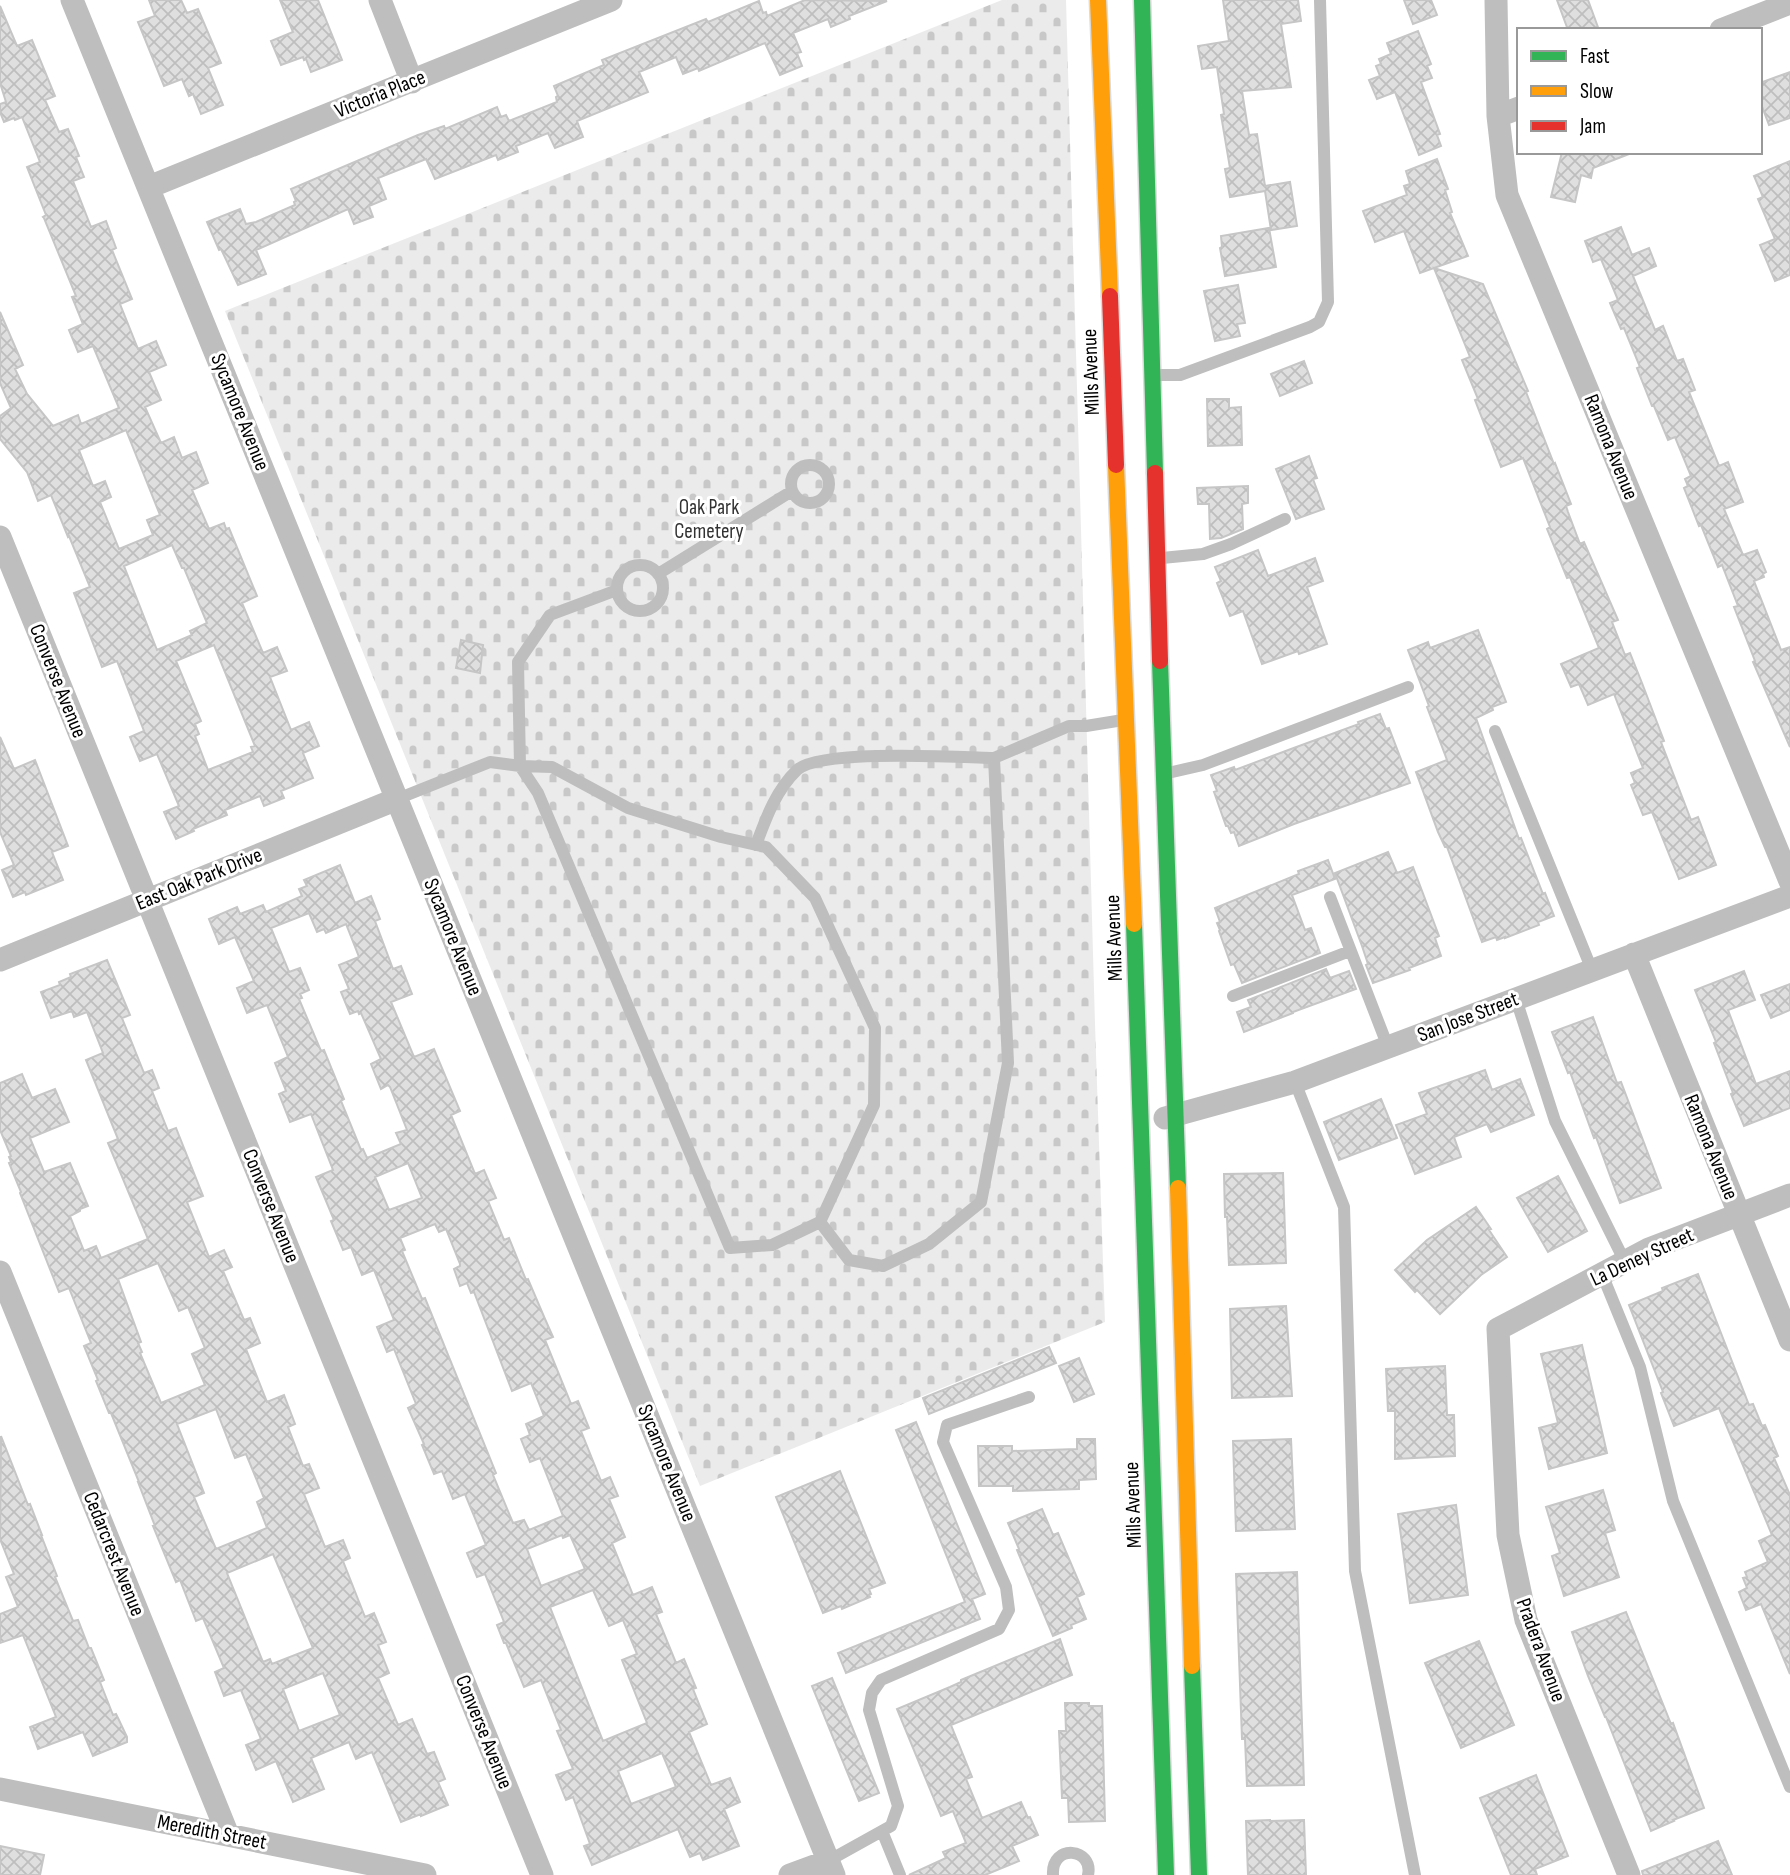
<svg xmlns="http://www.w3.org/2000/svg" width="1790" height="1875" viewBox="0 0 1790 1875" font-family="'Sofia Sans Condensed',sans-serif">
  <style>
    .cemetery { fill: url(#cemetery-stones) }
    .building { fill: url(#building-cross-hatch); stroke: #c6c6c6; stroke-width: 2; fill-rule: evenodd }
    .lines { fill: none; stroke-linecap: round; stroke-linejoin: round }
    .fast-casing { stroke: #dbdbdb; stroke-width: 19 }
    .slow-casing { stroke: #dbdbdb; stroke-width: 19 }
    .jam-casing { stroke: #dbdbdb; stroke-width: 19 }
    .lane { stroke: #bebebe; stroke-width: 12 }
    .street { stroke: #bebebe; stroke-width: 23 }
    .fast { stroke: #30b455; stroke-width: 16 }
    .slow { stroke: #ff9f0a; stroke-width: 16 }
    .jam { stroke: #e5322d; stroke-width: 16 }
    .labels { text-anchor: middle; dominant-baseline: central; stroke-width: 6; stroke-linejoin: round; paint-order: stroke }
    .street-label { font-size: 21px; fill: #000; stroke: #fff }
    .park-label { font-size: 21px; fill: #323232; stroke: #fff }
  </style>
  <defs>
    <pattern id="cemetery-stones" width="16" height="16" patternUnits="userSpaceOnUse" patternTransform="scale(1.75)"><rect width="16" height="16" fill="#ebebeb"/><path d="M2 7V4a2 2 0 0 1 4 0v3zM10 15v-3a2 2 0 0 1 4 0v3z" fill="#c8c8c8"/></pattern>
    <pattern id="building-cross-hatch" width="8" height="8" patternUnits="userSpaceOnUse" patternTransform="scale(1.75)"><rect width="8" height="8" fill="#dfdfdf"/><path d="M0 0l8 8M0 8l8-8" fill="none" stroke="#bebebe"/></pattern>
  </defs>
  <rect width="100%" height="100%" fill="#fff"/>
  <!-- cemetery -->
  <path class="cemetery" d="M1002,0H1066L1095,1024L1105,1322L700,1486L225,311Z"/>
  <!-- building -->
  <path class="building" d="M149,0H181L187,13L198,9L221,63L208,68L223,105L201,114L193,94L189,96L182,79L164,86L138,22L155,16Z
    M280,0H318L342,60L311,72L306,59L304,60L303,57L281,65L271,41L293,32Z
    M805,0L887,1L849,16L850,19L831,27L828,19L793,33L801,52L797,53L802,66L780,75L765,43L699,71L698,68L683,74L676,57L639,72L648,92L577,121L583,137L555,148L548,133L516,146L518,152L498,160L496,155L435,179L426,159L378,178L386,199L369,206L373,217L354,224L348,209L256,250L266,274L238,285L221,249L219,250L207,222L240,209L246,224L256,222L295,205L294,202L296,201L291,189L418,135L444,126L445,129L497,107L501,117L506,115L509,121L557,102L556,97L558,96L554,86L604,65L602,60L706,19L708,22L759,1L763,13L766,12L767,16Z
    M1223,0H1298L1301,21L1281,24L1291,87L1242,91L1249,135L1257,134L1265,186L1290,182L1297,226L1271,230L1265,191L1230,197L1225,169L1230,168L1221,115L1224,114L1217,67L1202,69L1198,46L1229,41Z
    M1404,0H1431L1437,15L1413,24Z
    M1557,0H1588L1599,30H1568Z
    M0,6L17,46L32,40L55,96L45,100L59,132L68,129L79,156L76,157L84,177L73,181L91,227L106,221L116,248L112,250L132,299L120,304L138,349L156,341L166,365L149,372L161,400L145,407L161,443L174,437L182,458L196,452L208,483L192,490L209,529L224,523L226,529L229,528L257,596L242,603L263,653L277,647L287,671L270,677L291,730L309,722L319,746L303,753L313,778L281,791L284,798L264,806L260,796L225,810L227,815L193,829L194,831L176,839L164,812L179,806L157,754L140,761L130,737L144,731L117,661L102,667L74,593L90,587L69,536L68,537L51,495L38,501L27,472L0,439V416L11,408L0,383V312L23,365L15,369L27,394L53,426L78,415L81,424L119,408L93,346L78,352L69,330L83,324L72,297L76,296L44,218L43,217L46,215L27,167L40,162L22,117L15,120L14,118L4,122L0,112V104L6,102L0,83ZM126,430L160,515L147,520L153,535L119,549L100,502L111,497L105,481L93,486L79,450ZM172,545L182,568H184L207,623L190,631L192,635L157,650L124,566ZM214,645L255,746L251,747L253,752L208,770L195,736L199,734L195,724L201,721L176,661Z
    M1418,31L1431,64L1427,66L1432,78L1421,82L1440,134L1437,135L1441,146L1419,155L1395,92L1377,99L1369,80L1380,76L1376,66L1381,64L1379,59L1391,54L1387,43Z
    M1790,72V118L1769,125L1760,101V83Z
    M1562,152H1629V154L1593,168L1591,178L1581,175L1575,202L1551,197Z
    M1437,159L1448,189L1445,190L1452,212L1450,213L1468,256L1420,273L1404,231L1375,242L1363,211L1407,195L1404,186L1410,184L1406,171Z
    M1790,161V275L1775,281L1760,245L1775,239L1758,199L1763,197L1754,176Z
    M1621,227L1632,255L1649,248L1656,266L1633,276L1655,330L1663,326L1677,361L1683,359L1695,390L1689,392L1719,466L1728,462L1743,502L1724,509L1743,555L1757,550L1766,572L1763,574L1764,577L1754,581L1781,650L1790,647V747L1753,662L1755,661L1734,607L1738,606L1722,565L1718,567L1701,525L1699,526L1684,488L1688,486L1685,479L1691,476L1675,437L1668,440L1654,406H1652L1637,368L1640,367L1624,328L1621,329L1610,303L1618,300L1601,259L1593,262L1585,241Z
    M1269,228L1276,267L1225,276L1220,248L1222,247L1221,236Z
    M1434,268L1483,284L1528,391L1526,392L1554,464L1555,463L1571,504L1566,506L1568,512L1580,544L1584,542L1618,620L1612,622L1625,655L1630,653L1642,683L1664,741L1661,742L1691,820L1698,817L1716,865L1679,879L1652,812L1643,815L1631,785L1635,783L1631,773L1643,768L1614,694L1588,705L1579,684L1571,687L1561,664L1599,648L1570,577L1567,578L1547,529L1550,527L1523,458L1501,467L1475,400L1478,399L1462,360L1470,357Z
    M1238,285L1245,323L1237,324L1240,336L1215,341L1204,291Z
    M1304,361L1312,383L1280,396L1271,374Z
    M1207,399H1229V408L1241,407L1242,445L1208,446Z
    M1309,456L1317,478L1313,479L1324,509L1296,519L1276,469Z
    M1248,486V503L1242,504L1243,529L1221,538L1210,539L1209,504H1198L1197,488Z
    M1258,550L1268,576L1315,558L1323,581L1307,587L1327,644L1299,654L1298,651L1262,664L1243,611L1230,616L1217,583L1221,581L1215,567Z
    M1478,630L1506,702L1492,707L1493,710L1476,718L1519,839L1521,838L1543,894L1545,893L1554,916L1538,922L1539,925L1505,938V937L1497,940L1496,937L1482,942L1447,847H1445L1438,832L1416,772L1447,760L1427,707L1429,706L1408,650L1428,642L1430,648Z
    M461,640L483,645L480,673L456,668Z
    M1380,714L1386,729L1389,728L1410,783L1294,824L1239,846L1234,832L1231,833L1228,826H1226L1214,792L1217,791L1211,775L1234,767L1235,770L1291,749L1359,724L1358,722Z
    M0,737L14,769L35,760L68,846L52,852L63,880L26,895L25,892L13,897L2,870L14,865L0,832Z
    M1388,852L1397,873L1413,867L1439,936L1435,938L1441,956L1409,968L1410,970L1373,983L1366,965L1368,964L1362,946L1335,873Z
    M1328,860L1335,879L1292,895L1305,930L1311,928L1320,953L1242,983L1234,964L1231,965L1219,931L1220,930L1217,923L1220,922L1215,908L1299,874L1298,871Z
    M340,865L355,903L371,896L380,919L375,921L393,969L401,966L412,994L391,1002L414,1057L434,1049L460,1111L451,1115L475,1174L484,1170L496,1198L488,1201L504,1240L509,1238L526,1280L528,1279L545,1319L553,1337L545,1340L571,1404L578,1401L589,1428L581,1431L601,1481L610,1477L618,1496L609,1499L625,1537L612,1543L633,1595L652,1587L662,1612L656,1614L676,1663L684,1659L696,1688L693,1689L707,1724L689,1732L711,1785L730,1778L740,1802L724,1809L739,1846L703,1860L700,1853L690,1857L678,1829L592,1865L584,1846L590,1844L573,1797L566,1800L556,1775L573,1769L557,1731L561,1730L541,1680L524,1687L506,1643H504L497,1625L504,1622L485,1574L477,1577L467,1553L486,1545L465,1494L453,1499L442,1471L434,1474L422,1445L424,1444L408,1408L416,1404L394,1349L387,1352L377,1327L394,1320L374,1270L362,1275L351,1247L343,1250L331,1221L334,1220L316,1177L333,1170L311,1114L290,1122L279,1094L286,1091L275,1063L288,1057L267,1005L247,1013L237,988L254,981L235,937L219,944L209,919L237,907L240,914L263,905L266,912L302,896L299,889L307,886L304,880ZM309,913L317,932L324,929L326,933L346,924L359,957L339,965L349,989L341,992L350,1014L358,1011L359,1014L361,1013L381,1059L371,1064L381,1089L388,1085L390,1087L407,1130L396,1133L401,1144L367,1158L363,1149L361,1150L341,1101L344,1099L324,1050L321,1051L299,999L302,998L300,994L309,990L300,968L289,972L271,928ZM408,1163L422,1198L389,1210L375,1177ZM435,1224L439,1232L446,1229L460,1264V1266L454,1269L460,1286L467,1283L471,1293L474,1292L512,1391L531,1383L544,1416L526,1424L530,1435L521,1439L530,1462L540,1458L563,1516L529,1530L524,1520L513,1523L493,1475L496,1473L425,1298L422,1299L402,1251L405,1250L400,1238ZM562,1535L563,1538L570,1535L585,1569L541,1586L527,1549ZM593,1590L609,1626L623,1620L637,1654L622,1660L647,1723L603,1741L550,1607ZM662,1753L676,1787L631,1804L618,1771Z
    M107,960L130,1015L122,1018L144,1073L152,1070L159,1088L152,1091L168,1131L176,1128L203,1196L187,1202L209,1257L224,1250L232,1267L223,1271L244,1320L250,1318L260,1343L246,1349L267,1402L284,1395L295,1424L288,1427L303,1466L309,1464L319,1488L304,1494L325,1547L343,1540L350,1558L343,1561L365,1617L374,1613L386,1642L378,1645L389,1673L378,1678L398,1725L412,1719L427,1754L434,1752L445,1779L438,1782L448,1805L421,1816V1814L401,1822L372,1752L356,1759L349,1742L311,1758L324,1789L293,1802L276,1761L256,1770L246,1745L261,1739L241,1690L224,1696L215,1672L224,1668L203,1618L196,1621L180,1580L176,1582L153,1526H155L138,1482H139L111,1413H109L96,1381L98,1380L84,1346L91,1343L69,1288L59,1292L20,1193L21,1192L9,1163L11,1162L9,1157L11,1156L0,1130V1083L22,1074L32,1098L55,1089L69,1122L30,1138L44,1172L70,1163L88,1206L80,1209V1211L70,1216L84,1251L96,1246L101,1258L148,1239L108,1143L118,1139L86,1060L103,1053L87,1012L74,1017L72,1011L51,1018L41,992L60,985L59,982L71,977L70,974ZM158,1263L179,1311L188,1307L205,1348L192,1354L205,1385L161,1403L140,1353L142,1352L138,1343L141,1342L118,1279ZM216,1409L235,1458L246,1454L251,1466L264,1498L257,1502L267,1528L216,1549L194,1497L204,1493L177,1424ZM273,1554L313,1648L272,1664L270,1659L263,1662L227,1573ZM323,1673L340,1715L299,1731L283,1689Z
    M1326,969L1330,978L1349,971L1356,989L1293,1012V1013L1244,1032L1237,1012L1251,1007L1248,1000Z
    M1744,971L1755,1000L1728,1010L1756,1084L1790,1071V1108L1744,1126L1731,1094L1733,1093L1714,1043L1716,1042L1695,990Z
    M1790,984V1010L1771,1018L1761,995Z
    M1593,1017L1617,1083L1621,1082L1661,1188L1620,1203L1596,1137L1594,1138L1570,1072L1568,1073L1552,1032Z
    M1485,1070L1492,1090L1520,1079L1534,1115L1491,1132L1487,1124L1454,1137L1461,1157L1415,1174L1396,1125L1427,1114L1419,1093Z
    M1381,1099L1397,1138L1339,1160L1324,1122Z
    M1283,1173L1286,1263L1229,1265L1227,1217H1225L1224,1174Z
    M1558,1176L1587,1231L1548,1252L1517,1198Z
    M1476,1207L1491,1229L1489,1230L1507,1257L1481,1275L1440,1314L1417,1290L1415,1292L1395,1270L1427,1240Z
    M1698,1274L1749,1405L1753,1404L1762,1426L1765,1425L1778,1456L1774,1458L1790,1495V1674L1761,1604L1746,1610L1739,1592L1747,1588L1743,1578L1747,1577L1745,1572L1768,1562L1759,1541L1772,1535L1719,1408L1674,1426L1661,1393L1663,1392L1629,1305L1663,1291L1662,1288Z
    M1286,1306L1292,1396L1232,1398L1230,1309Z
    M1582,1345L1607,1453L1549,1469L1539,1428L1558,1423L1541,1354Z
    M1049,1347L1056,1363L929,1414L923,1398Z
    M1079,1358L1094,1394L1074,1402L1059,1366Z
    M1445,1366L1447,1415H1454L1455,1456L1395,1459V1411H1388L1386,1369Z
    M916,1422L985,1594L972,1599L980,1619L846,1673L838,1653L965,1602L896,1430Z
    M1,1436L28,1505L30,1504L42,1535H41L57,1576L55,1577L73,1621L78,1620L89,1648H91L104,1680L100,1682L113,1715L116,1714L118,1718L127,1737V1742L93,1756L83,1732L38,1749L30,1727L56,1717L23,1635L0,1643V1614L18,1607L6,1577L14,1574L0,1539Z
    M1077,1439H1095L1096,1479L1079,1480V1489L1013,1491V1486H979L978,1446H1012V1451L1077,1449Z
    M1291,1439L1295,1529L1236,1531L1233,1441Z
    M840,1471L885,1583L869,1589L871,1594L869,1595L870,1597L842,1609L841,1606L823,1613L776,1497Z
    M1603,1490L1615,1530L1605,1533L1619,1577L1564,1596L1552,1556L1560,1553L1546,1507Z
    M1456,1505L1468,1595L1410,1603L1398,1514Z
    M1042,1509L1053,1535L1058,1533L1084,1594L1077,1597L1086,1619L1071,1625L1072,1628L1053,1636L1017,1550L1019,1549L1008,1523Z
    M1297,1572L1304,1785L1247,1786L1245,1739H1242L1236,1574Z
    M1626,1612L1671,1724L1673,1723L1704,1808L1673,1820L1674,1821L1651,1831L1606,1717H1605L1588,1676L1572,1632Z
    M1060,1639L1072,1675L951,1725L972,1777L966,1779L982,1818L1021,1802L1028,1818L1030,1817L1038,1835L1012,1846L1019,1861L985,1875H909L946,1858L943,1852L966,1843L953,1811L941,1816L897,1709L950,1687L961,1682V1680Z
    M1479,1641L1514,1725L1461,1748L1425,1663Z
    M832,1678L879,1793L859,1801L812,1686Z
    M1065,1703H1089V1706H1102L1105,1821L1069,1822L1068,1798H1062L1059,1731H1066Z
    M1536,1775L1568,1856L1535,1869L1537,1875H1511L1480,1798Z
    M1270,1820V1821L1304,1820L1306,1875H1248L1246,1821Z
    M1718,1841L1732,1875H1643L1642,1871Z
    M0,1846L44,1855L40,1875H0Z"/>
  <g class="lines">
    <defs>
      <path id="fast" d="M1142,0L1155,473
        M1160,661L1178,1188
        M1134,924L1166,1875
        M1192,1666L1199,1875"/>
      <path id="slow" d="M1098,0L1110,296
        M1116,465L1134,924
        M1178,1188L1192,1666"/>
      <path id="jam" d="M1110,296L1116,465
        M1155,473L1160,661"/>
    </defs>
    <!-- fast casing -->
    <use href="#fast" class="fast-casing"/>
    <!-- slow casing -->
    <use href="#slow" class="slow-casing"/>
    <!-- jam casing -->
    <use href="#jam" class="jam-casing"/>
    <!-- lane -->
    <path class="lane" d="M1156,375H1180L1310,327L1319,322L1328,302L1320,0
      M791 484a19 19 0 1 1 38 0a19 19 0 1 1-38 0Z
      M1162,558L1203,554L1231,544L1285,519
      M617 588a23 23 0 1 1 46 0a23 23 0 1 1-46 0Z
      M658,574L792,491
      M1495,731L1592,970
      M994,758L1069,726H1086L1123,720
      M1168,773L1203,765L1408,687
      M397,799L490,762L520,766L552,767L628,808L721,837L766,847L815,898L875,1028L874,1105L820,1222L772,1245L730,1248L538,793L520,766L518,662L550,615L617,590
      M756,845C766,818 776,790 797,770C820,749 958,757 994,758L1008,1063L981,1202L929,1244L883,1266L849,1260L820,1222
      M1330,897L1388,1047
      M1233,996L1350,951
      M1516,999L1555,1121L1625,1262
      M1295,1082L1344,1207L1355,1571L1415,1875
      M1602,1274L1640,1367L1673,1501L1790,1787
      M882,1831L900,1875
      M828,1861L891,1826L898,1806L869,1710L872,1693L881,1680L999,1629L1009,1610L1006,1587L943,1442L947,1425L1029,1397
      M1053,1875C1051,1843 1094,1848 1088,1875"/>
    <!-- street -->
    <path class="street" d="M72,0L834,1875
      M380,0L412,82
      M1496,0L1498,116L1507,195L1790,881
      M1721,30L1790,3
      M1498,116L1519,108
      M149,187L611,0
      M0,537L542,1875
      M1634,954L1790,1340
      M0,960L397,799
      M1165,1118L1295,1082L1790,896
      M0,1272L228,1835
      M0,1789L425,1875
      M790,1875L828,1861
      M1629,1875L1526,1620L1508,1535L1498,1329L1649,1249L1790,1195"/>
    <!-- fast -->
    <use href="#fast" class="fast"/>
    <!-- slow -->
    <use href="#slow" class="slow"/>
    <!-- jam -->
    <use href="#jam" class="jam"/>
  </g>
  <g class="labels">
    <!-- street labels -->
    <g class="street-label">
      <text transform="translate(380 94) rotate(-22)">Victoria Place</text>
      <text transform="translate(1091 372) rotate(-92)">Mills Avenue</text>
      <text transform="translate(240 412) rotate(68)">Sycamore Avenue</text>
      <text transform="translate(1611 447) rotate(68)">Ramona Avenue</text>
      <text transform="translate(58 681) rotate(68)">Converse Avenue</text>
      <text transform="translate(199 879) rotate(-22)">East Oak Park Drive</text>
      <text transform="translate(453 937) rotate(68)">Sycamore Avenue</text>
      <text transform="translate(1114 938) rotate(-92)">Mills Avenue</text>
      <text transform="translate(1468 1017) rotate(-21)">San Jose Street</text>
      <text transform="translate(1711 1147) rotate(68)">Ramona Avenue</text>
      <text transform="translate(271 1206) rotate(68)">Converse Avenue</text>
      <text transform="translate(1642 1257) rotate(-25)">La Deney Street</text>
      <text transform="translate(667 1463) rotate(68)">Sycamore Avenue</text>
      <text transform="translate(1133 1505) rotate(-92)">Mills Avenue</text>
      <text transform="translate(114 1554) rotate(68)">Cedarcrest Avenue</text>
      <text transform="translate(1541 1650) rotate(70)">Pradera Avenue</text>
      <text transform="translate(484 1732) rotate(68)">Converse Avenue</text>
      <text transform="translate(212 1832) rotate(11)">Meredith Street</text>
    </g>
    <!-- park labels -->
    <g class="park-label">
      <text x="709" y="507">Oak Park<tspan x="709" dy="24">Cemetery</tspan></text>
    </g>
  </g>
  <!-- legend -->
  <rect x="1517" y="28" width="245" height="126" fill="#ffffff" stroke="#999999" stroke-width="2"/>
  <rect x="1531" y="51" width="35" height="10" fill="#30b455" stroke="#999999" stroke-width="2"/>
  <text x="1580" y="63" font-size="21" fill="#000000">Fast</text>
  <rect x="1531" y="86" width="35" height="10" fill="#ff9f0a" stroke="#999999" stroke-width="2"/>
  <text x="1580" y="98" font-size="21" fill="#000000">Slow</text>
  <rect x="1531" y="121" width="35" height="10" fill="#e5322d" stroke="#999999" stroke-width="2"/>
  <text x="1580" y="133" font-size="21" fill="#000000">Jam</text>
</svg>
